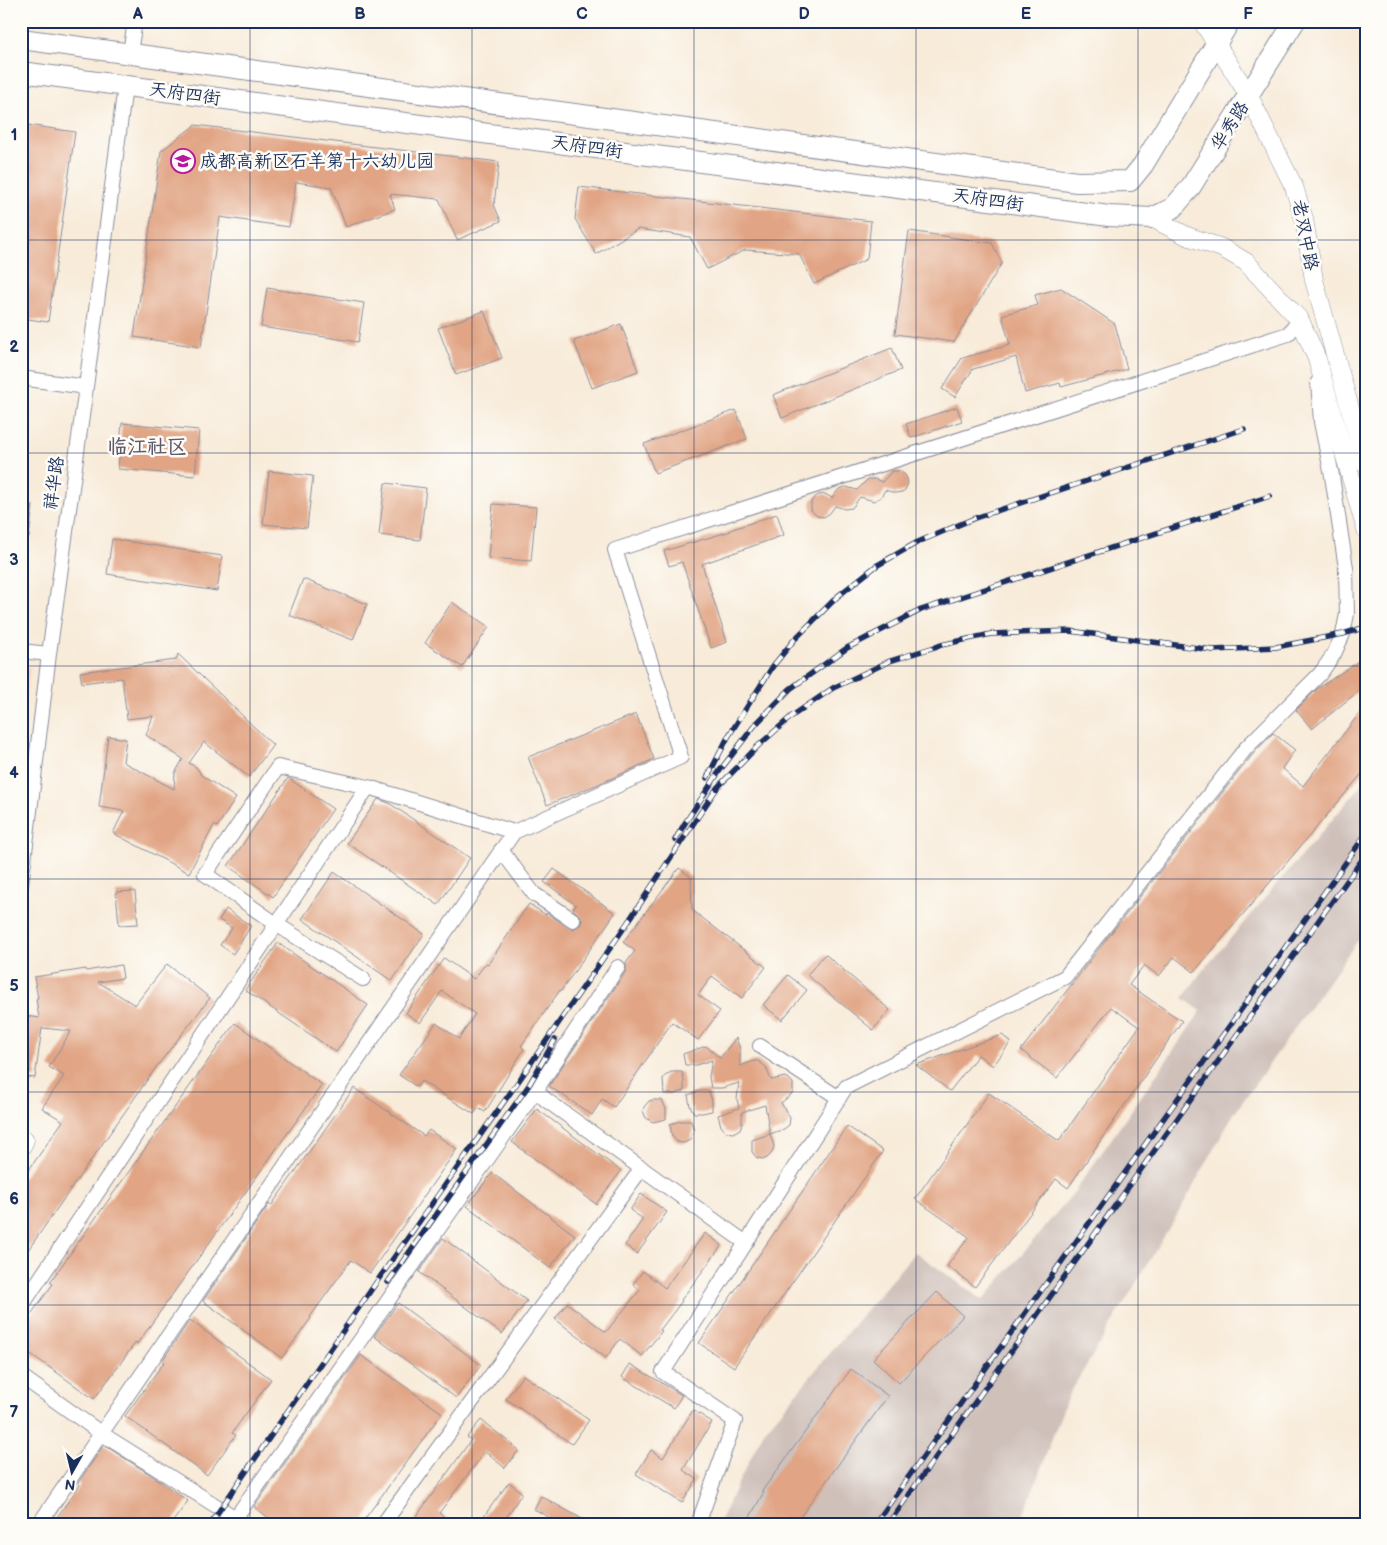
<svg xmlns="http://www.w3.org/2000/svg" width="1387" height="1545" viewBox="0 0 1387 1545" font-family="'Balsamiq Sans','LXGW WenKai TC',sans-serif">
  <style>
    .built { fill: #f3d4be }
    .industrial { fill: #cfc0ba }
    .building { fill: #e1a484 }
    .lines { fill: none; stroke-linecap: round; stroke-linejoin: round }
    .minor-casing { stroke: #8a8d9c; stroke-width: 16 }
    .tertiary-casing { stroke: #8a8d9c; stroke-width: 19 }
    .secondary-casing { stroke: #8a8d9c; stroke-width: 22 }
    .minor { stroke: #fff; stroke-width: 14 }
    .tertiary { stroke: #fff; stroke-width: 18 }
    .secondary { stroke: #fff; stroke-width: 20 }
    .rail-casing { stroke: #1b2f5e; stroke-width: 5.5 }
    .rail { stroke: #fdfcf7; stroke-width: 4; stroke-dasharray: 11; stroke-linecap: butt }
    .grid { fill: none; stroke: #1b2f5e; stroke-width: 1; stroke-opacity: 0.55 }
    .labels { text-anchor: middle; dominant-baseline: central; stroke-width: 5; stroke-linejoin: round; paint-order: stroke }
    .street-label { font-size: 18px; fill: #1b2f5e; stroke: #fdfcf7 }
    .poi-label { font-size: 18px; fill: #1b2f5e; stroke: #fdfcf7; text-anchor: start }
    .quarter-label { font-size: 20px; font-weight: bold; fill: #60586b; stroke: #fdfcf7 }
    .neatline { fill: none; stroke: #1b2f5e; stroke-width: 2 }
    .grid-label { font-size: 16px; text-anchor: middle; font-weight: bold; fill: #1b2f5e }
  </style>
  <rect width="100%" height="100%" fill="#fdfcf7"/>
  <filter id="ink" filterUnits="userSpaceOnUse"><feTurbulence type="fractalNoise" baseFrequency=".02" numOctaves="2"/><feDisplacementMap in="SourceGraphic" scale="10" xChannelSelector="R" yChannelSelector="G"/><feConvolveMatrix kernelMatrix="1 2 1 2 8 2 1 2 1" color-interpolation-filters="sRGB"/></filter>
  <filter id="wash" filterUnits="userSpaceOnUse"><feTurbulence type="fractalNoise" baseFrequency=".0096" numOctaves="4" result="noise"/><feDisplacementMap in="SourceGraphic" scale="20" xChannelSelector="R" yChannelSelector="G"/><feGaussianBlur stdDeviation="1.12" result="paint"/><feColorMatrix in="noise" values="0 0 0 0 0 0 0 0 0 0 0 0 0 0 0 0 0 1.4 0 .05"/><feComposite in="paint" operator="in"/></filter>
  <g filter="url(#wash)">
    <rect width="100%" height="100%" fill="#f8ebd9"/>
    <!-- built -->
    <path class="built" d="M21,666L30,667L21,727Z"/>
    <!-- industrial -->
    <path class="industrial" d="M1366,780V929L1233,1115L1176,1217L1068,1396L1020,1524H718L763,1433L915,1252L983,1300L1075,1191L1201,1011L1183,998L1200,974Z"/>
    <g id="blocks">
      <!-- building -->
      <path class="building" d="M21,124L75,132L48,322L21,318Z
        M195,125L499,162L494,205L501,221L457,240L439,199L390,194L395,209L346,227L331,187L296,182L289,227L220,217L201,347L134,337L161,151Z
        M579,187L871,221L867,259L814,284L799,254L745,250L707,269L690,237L638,229L596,254L575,219Z
        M909,231L992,243L1002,263L954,342L895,334Z
        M267,288L364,303L358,342L261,327Z
        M1061,288L1115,324L1127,369L1061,387L1060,383L1025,393L1016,357L973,369L955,397L942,389L962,358L1010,345L1002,315L1038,305L1035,295Z
        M484,311L502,358L456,375L438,328Z
        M621,324L638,371L592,388L574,341Z
        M892,348L901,370L782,418L773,395Z
        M957,407L962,421L911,438L906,424Z
        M736,410L747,439L655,473L644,444Z
        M122,423L199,430L195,476L118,469Z
        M269,471L313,476L307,528L263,524Z
        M892,471H900L906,476L908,483L905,490L902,492L895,493L885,490L881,497L874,501L860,497L852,508L845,509L835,506L830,513L824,517L817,516L811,510V503L812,500L818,495L825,494L832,498L839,489L846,487L857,490L868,479H875L882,482Z
        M385,483L426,488L420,540L379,535Z
        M21,504L33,505L29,538H21Z
        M493,504L536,507L531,561L488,558Z
        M777,514L784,535L702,564L727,642L711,648L682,562L669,566L664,551L731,531L730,530Z
        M112,539L222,556L217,591L107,574Z
        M303,579L367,604L353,640L289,615Z
        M452,602L489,627L462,667L425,643Z
        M178,654L273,745L249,777L204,742L189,763L197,768L201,775L236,798L217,827L214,825L189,873L113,833L124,811L99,807L108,736L126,739L123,762L174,789L175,773L183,759L146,735L153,716L127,719L122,678L82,683L80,672L176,660Z
        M1366,656V685L1312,729L1296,710L1317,689Z
        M1366,705V769L1194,972L1174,957L1159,976L1144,965L1129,985L1182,1021L1068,1188L1056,1179L975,1287L947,1266L969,1237L915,1199L989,1093L1059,1141L1139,1027L1111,1007L1057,1078L1021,1050L1109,936L1253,754L1273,733L1295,750L1282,768L1303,786Z
        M636,714L654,759L601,783L547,805L528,757Z
        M288,778L333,809L273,897L228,866Z
        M378,799L389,803L470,858L438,905L347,843Z
        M679,868L691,877L692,910L766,967L742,998L712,976L698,995L720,1011L698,1040L672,1022L614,1107L602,1099L592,1115L549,1086L626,971V963L635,951L623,942Z
        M554,869L615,913L561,991L560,990L521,1046L524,1049L485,1112L478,1108L474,1114L421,1081L417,1087L399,1075L436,1023L459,1039L475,1014L442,991L420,1023L406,1013L444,958L474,979L486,963L488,964L529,904L546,915L547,913L569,928L573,929L580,925L582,921L581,917L573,909L576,905L544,882Z
        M334,872L424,934L392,981L302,919Z
        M135,891L138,924L119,925L116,892Z
        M226,909L251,926L233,954L220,945L232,928L219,920Z
        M278,943L368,1005L336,1052L245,990Z
        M825,954L890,1010L873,1030L807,975Z
        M167,964L210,998L157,1066L21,1260V1181L63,1121L42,1108L64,1076L49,1067L71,1031L42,1028L35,1078L21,1076V1054L26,1016L39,1018L36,999L38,998L34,977L86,969V971L121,965L123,978L98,982L135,1005Z
        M788,975L807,990L782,1020L763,1005Z
        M235,1023L322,1085L137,1344L136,1342L94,1399L21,1347V1328L53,1284L50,1282Z
        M1002,1035L1011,1042L993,1066L978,1055L950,1091L916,1065Z
        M736,1038L740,1049V1066L754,1061H758L766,1067L771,1080L785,1077L788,1078L793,1083V1093L781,1103L790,1118L789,1125L784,1129L770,1134L765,1105L742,1112V1124L740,1129L733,1133L726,1132L721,1126L718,1115L739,1108L737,1099L739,1083L722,1088H711L709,1077L712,1060L696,1065H685L683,1054L706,1046L720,1058Z
        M671,1072H682L684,1081V1091L675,1094H664L663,1079L665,1076Z
        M354,1088L424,1136L429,1130L457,1149L370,1273L351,1260L310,1317L311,1318L282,1358L203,1301L269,1204L271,1206Z
        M699,1091H709L712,1101V1111L702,1113H694L690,1106L688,1095Z
        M653,1100H662L666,1109V1119L653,1122L646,1118L643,1111L644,1107L649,1101Z
        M537,1109L621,1171L596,1204L512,1142Z
        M680,1121H691L694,1130L690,1140L684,1143L677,1142L672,1136L670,1124Z
        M847,1126L883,1151L734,1367L699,1343Z
        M770,1134L774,1146L772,1153L767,1158L764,1159L757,1158L752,1152V1140Z
        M492,1173L575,1235L550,1268L467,1206Z
        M641,1194L667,1212L637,1254L625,1245L643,1219L630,1210Z
        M705,1233L722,1245L681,1300L682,1301L660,1330L662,1331L642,1356L620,1339L606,1358L555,1319L567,1303L606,1332L640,1290L633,1284L643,1271L665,1288Z
        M443,1238L527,1301L502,1334L419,1272Z
        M937,1292L963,1316L899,1383L873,1359Z
        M398,1303L481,1365L456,1398L374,1336Z
        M190,1320L271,1379L232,1433L236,1435L207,1475L125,1416L164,1362L162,1361Z
        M361,1355L442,1413L361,1524H277L254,1507Z
        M630,1364L682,1395L674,1408L622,1377Z
        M851,1369L888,1396L795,1524H746L764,1492L762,1491Z
        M523,1375L589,1420L572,1444L506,1399Z
        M693,1410L712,1422L683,1470L697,1479L682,1503L636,1474L651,1450L663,1458Z
        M481,1420L519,1450L505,1468L485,1452L439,1513L454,1524H411L471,1440L467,1437Z
        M104,1445L154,1477L188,1501L171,1524H52L80,1485L78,1483Z
        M509,1482L522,1493L502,1524H478Z
        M541,1496L591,1524H561L534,1509Z"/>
    </g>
  </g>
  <g filter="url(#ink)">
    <use href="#blocks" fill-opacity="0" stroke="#8a8d9c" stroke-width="1"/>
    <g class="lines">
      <defs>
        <path id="minor" d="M130,53L135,21
          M21,378L86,387
          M21,651L49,654
          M501,850L534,894L573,920
          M21,885L49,654L86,387L125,86
          M618,967L536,1090L546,1100L746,1243
          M363,979L276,924L205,874L278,767L368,787
          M760,1046L839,1098
          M21,1307L368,787L514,832
          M21,1376L102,1434L245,1524
          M39,1524L514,832L681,757L615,550L1288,334L1300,320
          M231,1524L536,1090
          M383,1524L642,1168
          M698,1524L735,1421L663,1372L846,1087L1065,977L1246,748L1320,674L1334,654L1343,634L1347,614L1346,568L1332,476L1321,422L1318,382"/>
        <path id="tertiary" d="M1202,21L1249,96L1294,187L1304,219L1314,280L1366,465
          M1152,218L1187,236L1222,248L1246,262L1300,320L1317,359L1366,530
          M21,1140H25L21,1148"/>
        <path id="secondary" d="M21,39L1077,182L1130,181L1143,165L1230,21
          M21,72L1109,216L1152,218L1173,208L1190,188L1295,21"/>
      </defs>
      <!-- minor casing -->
      <use href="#minor" class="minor-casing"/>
      <!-- tertiary casing -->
      <use href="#tertiary" class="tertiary-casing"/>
      <!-- secondary casing -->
      <use href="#secondary" class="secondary-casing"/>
      <!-- minor -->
      <use href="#minor" class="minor"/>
      <!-- tertiary -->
      <use href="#tertiary" class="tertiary"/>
      <!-- secondary -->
      <use href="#secondary" class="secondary"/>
      <defs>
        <path id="rail" d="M707,778L728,737L773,666L794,640L838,596L876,566L918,542L975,518L1244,429
          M675,840L685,823L721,769L755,725L790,689L847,648L921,610L1270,496
          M388,1282L529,1085L555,1040
          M210,1524L380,1277L520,1079L626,925L717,788L758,746L792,716L833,688L890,661L941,645L991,634L1070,631L1213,650L1276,647L1343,634L1366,627
          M875,1524L1366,834
          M888,1524L1366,854"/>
      </defs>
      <!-- rail casing -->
      <use href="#rail" class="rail-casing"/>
      <!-- rail -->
      <use href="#rail" class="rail"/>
    </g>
  </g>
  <!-- grid -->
  <path class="grid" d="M250,21V1524M472,21V1524M694,21V1524M916,21V1524M1138,21V1524M21,240H1366M21,453H1366M21,666H1366M21,879H1366M21,1092H1366M21,1305H1366"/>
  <!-- icons -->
  <defs>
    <symbol id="school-ring" viewBox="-11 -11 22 22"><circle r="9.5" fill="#fdfcf7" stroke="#b5179e" stroke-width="1.5"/><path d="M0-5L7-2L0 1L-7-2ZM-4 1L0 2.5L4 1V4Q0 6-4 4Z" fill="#b5179e"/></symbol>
  </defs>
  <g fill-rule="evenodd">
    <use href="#school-ring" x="169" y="147" width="28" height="28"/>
  </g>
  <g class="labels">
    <!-- street labels -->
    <g class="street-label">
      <text transform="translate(185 94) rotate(8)">天府四街</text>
      <text transform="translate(1230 126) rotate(-58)">华秀路</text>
      <text transform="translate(587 147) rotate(8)">天府四街</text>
      <text transform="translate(988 200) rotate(8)">天府四街</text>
      <text transform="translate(1305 235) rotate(79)">老双中路</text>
      <text transform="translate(54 483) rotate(-82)">祥华路</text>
    </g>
    <!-- poi labels -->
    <g class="poi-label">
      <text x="200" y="161">成都高新区石羊第十六幼儿园</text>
    </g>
    <!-- quarter labels -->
    <g class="quarter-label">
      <text x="147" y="447">临江社区</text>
    </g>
  </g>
  <!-- margin -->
  <rect width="1387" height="1545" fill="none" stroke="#fdfcf7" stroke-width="55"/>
  <!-- north arrow -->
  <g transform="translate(72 1472) rotate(188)" stroke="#fdfcf7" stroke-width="4" paint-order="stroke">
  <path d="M0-4L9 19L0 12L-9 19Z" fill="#1b2f5e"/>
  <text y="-8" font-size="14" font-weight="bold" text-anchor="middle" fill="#1b2f5e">N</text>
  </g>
  <rect x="28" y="28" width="1332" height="1490" class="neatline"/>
  <g class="grid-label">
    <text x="138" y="19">A</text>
    <text x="360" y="19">B</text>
    <text x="582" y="19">C</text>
    <text x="804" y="19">D</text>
    <text x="1026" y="19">E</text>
    <text x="1248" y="19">F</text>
    <text x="14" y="140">1</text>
    <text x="14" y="352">2</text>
    <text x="14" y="565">3</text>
    <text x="14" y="778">4</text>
    <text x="14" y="991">5</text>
    <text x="14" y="1204">6</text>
    <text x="14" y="1417">7</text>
  </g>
</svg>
